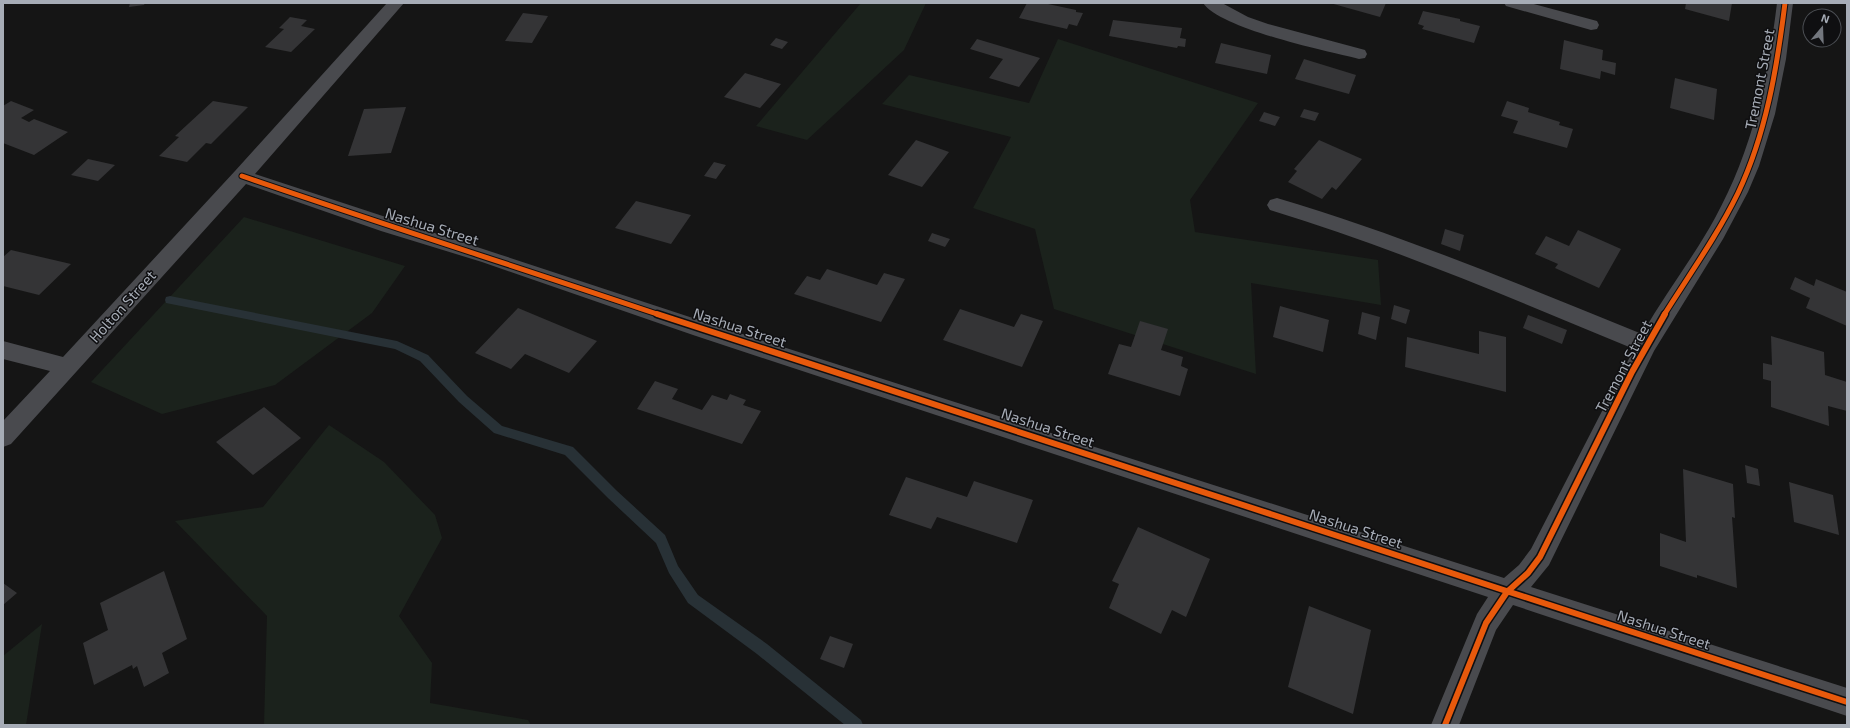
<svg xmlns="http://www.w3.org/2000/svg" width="1850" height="728" viewBox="0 0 1850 728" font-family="'Exo 2',sans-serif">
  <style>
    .green { fill: #1b221c }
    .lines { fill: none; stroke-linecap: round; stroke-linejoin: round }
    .stream { fill: #283136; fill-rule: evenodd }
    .building { fill: #343436 }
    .minor { fill: #494a4e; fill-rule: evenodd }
    .cycleway-far1-casing { stroke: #0f0f11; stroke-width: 7 }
    .cycleway-casing { stroke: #0f0f11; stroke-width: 9 }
    .cycleway-far1 { stroke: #e8590c; stroke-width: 5 }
    .cycleway { stroke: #e8590c; stroke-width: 6 }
    .labels { text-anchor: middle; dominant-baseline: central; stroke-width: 3; stroke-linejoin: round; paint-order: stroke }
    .street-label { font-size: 15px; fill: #a6acb6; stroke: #0f0f11 }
  </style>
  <rect width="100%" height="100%" fill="#151515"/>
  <!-- green -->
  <path class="green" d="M861,3H926L904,50L807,140L756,126Z
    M1058,39L1258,103L1190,200L1195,232L1378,260L1381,305L1251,283L1256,374L1054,309L1035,229L973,208L1011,137L882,104L909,75L1029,103Z
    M244,217L405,266L372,313L275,385L162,414L91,382Z
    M329,425L384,462L435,515L442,538L399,616L432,663L430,703L528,720L531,725H264L267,616L175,521L263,507Z
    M42,624L26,725H3V656Z"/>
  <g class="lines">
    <!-- stream -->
    <path class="stream" d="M170,296L397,341L428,355L467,396L502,426L573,447L616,490L665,535L678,566L698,595L767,644L861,720L863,725H845L757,654L688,603L669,573L656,543L608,498L565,455L494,433L459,402L420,361L395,349L166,303L165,300L166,297Z"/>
  </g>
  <!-- building -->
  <path class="building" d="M130,3H145L144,5L129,7Z
    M1027,3L1048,4L1076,10V12L1083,13L1077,26L1069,24L1067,29L1019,18Z
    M1330,3H1386L1380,17Z
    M1686,3H1732L1729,21L1685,9Z
    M1423,11L1460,19V21L1480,26L1474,43L1422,29L1424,26L1418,24Z
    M523,13L548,16L532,43L505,41Z
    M290,17L307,20L301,26L315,29L291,52L265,47L284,29L279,28Z
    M1113,20L1182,28L1180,38L1186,39L1185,47L1178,46L1177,48L1109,36Z
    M776,38L788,42L782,49L770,45Z
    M977,39L1040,58L1019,87L989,78L1003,59L970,49Z
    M1564,40L1603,50L1602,60L1616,63L1615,75L1601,71L1600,79L1560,69Z
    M1221,43L1271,55L1267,74L1215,63Z
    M1304,59L1356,75L1349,94L1295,79Z
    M745,73L781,84L760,108L724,97Z
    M1675,78L1717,89L1714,120L1670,108Z
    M11,101L34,110L21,118L29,122L34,119L68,132L34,155L3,143V106Z
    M213,101L248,107L211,144L206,143L187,162L159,156L179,137L175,136Z
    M1507,101L1529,108L1528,112L1560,122L1559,125L1573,129L1567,148L1513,133L1518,121L1501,116Z
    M406,107L391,153L348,156L364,109Z
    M1304,109L1319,113L1315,121L1300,117Z
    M1264,112L1280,117L1275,126L1259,121Z
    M916,140L949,152L922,187L888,175Z
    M1319,140L1362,159L1336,190L1332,187L1322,199L1288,182L1297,171L1294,169Z
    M88,159L115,165L98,181L71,175Z
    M714,162L726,165L716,179L704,176Z
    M636,201L691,215L671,244L615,228Z
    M1445,229L1464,235L1460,251L1441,244Z
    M1578,230L1621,249L1599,288L1555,268L1558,264L1535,254L1546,236L1569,246Z
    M932,233L950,239L945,247L928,241Z
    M11,250L71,264L39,295L3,286V257Z
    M827,269L877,285L884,273L905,279L881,322L794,294L807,276L820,280Z
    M1795,277L1814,286L1816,279L1847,292V326L1806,308L1810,298L1790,289Z
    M1394,305L1410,310L1406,324L1391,319Z
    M1280,306L1329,320L1323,352L1273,337Z
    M518,308L597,341L569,373L525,354L511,369L475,353Z
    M960,309L1014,327L1021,314L1043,321L1022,367L943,340Z
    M1362,312L1380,317L1376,340L1358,334Z
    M1528,315L1567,330L1562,344L1523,328Z
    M1140,321L1168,329L1161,350L1183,357L1181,366L1188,369L1180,396L1108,374L1119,344L1131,347Z
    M1479,331L1506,337V392L1405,367L1407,337L1479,354Z
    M1771,336L1824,352L1825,375L1847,382V411L1828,406L1829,426L1771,407V381L1763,379V363L1772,365Z
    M655,381L678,389L672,399L702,410L712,395L727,400L730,394L746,400L743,405L761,411L742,444L637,409Z
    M264,407L301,438L253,475L216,442Z
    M1745,465L1758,469L1760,486L1747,483Z
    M1683,469L1733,484L1735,518L1732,517L1737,588L1697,575V578L1660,566V533L1686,542Z
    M906,477L967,497L974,481L1033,500L1017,543L937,517L931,529L889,515Z
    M1789,482L1833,495L1839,535L1794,522Z
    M1138,527L1210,559L1186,617L1172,610L1161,634L1109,608L1119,584L1112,581Z
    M164,571L187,639L162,653L169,673L144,687L137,666L133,669L132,665L94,685L83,643L108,630L100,603Z
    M3,583L17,593L3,605Z
    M1309,606L1371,630L1353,714L1288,687Z
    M830,636L853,644L844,668L820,659Z"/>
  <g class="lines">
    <!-- minor -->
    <path class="minor" d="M387,3H404L255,174L708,323L1504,578L1519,565L1531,549L1634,349C1513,299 1395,248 1270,210L1267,205L1270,200L1277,198C1402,235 1521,285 1642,334C1665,294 1693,258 1715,218C1752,151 1768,78 1777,3H1793L1786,59L1775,114L1759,166L1748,192L1723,239L1654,351L1549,565L1531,587L1847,688V716L1513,605L1496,630L1459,725H1431L1477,614L1488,597L693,335L482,262L381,231L246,184L11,444L3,447V421L50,371L3,359V341L63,357L235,171Z
      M1203,3H1222L1248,17L1268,24L1365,50L1367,54L1365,58L1359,59C1326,51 1221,29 1203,3Z
      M1504,3H1530L1597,21L1599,25L1597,29L1591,30L1506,6Z"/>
    <defs>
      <path id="cycleway-far1" d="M242,176C381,224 521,268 660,315
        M1664,315C1689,275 1717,236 1738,193C1766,134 1777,68 1785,3"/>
      <path id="cycleway" d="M657,314L1847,702
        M1445,725L1486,623L1507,592L1528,573L1540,557L1632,372L1665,314"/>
    </defs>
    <!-- cycleway-far1 casing -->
    <use href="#cycleway-far1" class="cycleway-far1-casing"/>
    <!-- cycleway casing -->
    <use href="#cycleway" class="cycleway-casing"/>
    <!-- cycleway-far1 -->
    <use href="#cycleway-far1" class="cycleway-far1"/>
    <!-- cycleway -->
    <use href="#cycleway" class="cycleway"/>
  </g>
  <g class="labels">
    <!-- street labels -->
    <g class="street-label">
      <text transform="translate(1759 79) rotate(-79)">Tremont Street</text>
      <text transform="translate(432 226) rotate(17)">Nashua Street</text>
      <text transform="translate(122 306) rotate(-48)">Holton Street</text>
      <text transform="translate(740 327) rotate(18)">Nashua Street</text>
      <text transform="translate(1623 366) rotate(-62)">Tremont Street</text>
      <text transform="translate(1048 427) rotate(18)">Nashua Street</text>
      <text transform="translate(1356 528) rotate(18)">Nashua Street</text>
      <text transform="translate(1664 629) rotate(18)">Nashua Street</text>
    </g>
  </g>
  <!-- border -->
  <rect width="1850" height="728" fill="none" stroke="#a6acb6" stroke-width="8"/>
  <!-- north arrow -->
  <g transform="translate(1822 28) rotate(19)"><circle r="19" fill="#0f0f11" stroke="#4b4e53"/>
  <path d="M0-3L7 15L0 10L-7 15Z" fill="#73777e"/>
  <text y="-6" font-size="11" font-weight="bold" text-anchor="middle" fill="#a6acb6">N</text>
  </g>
</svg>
